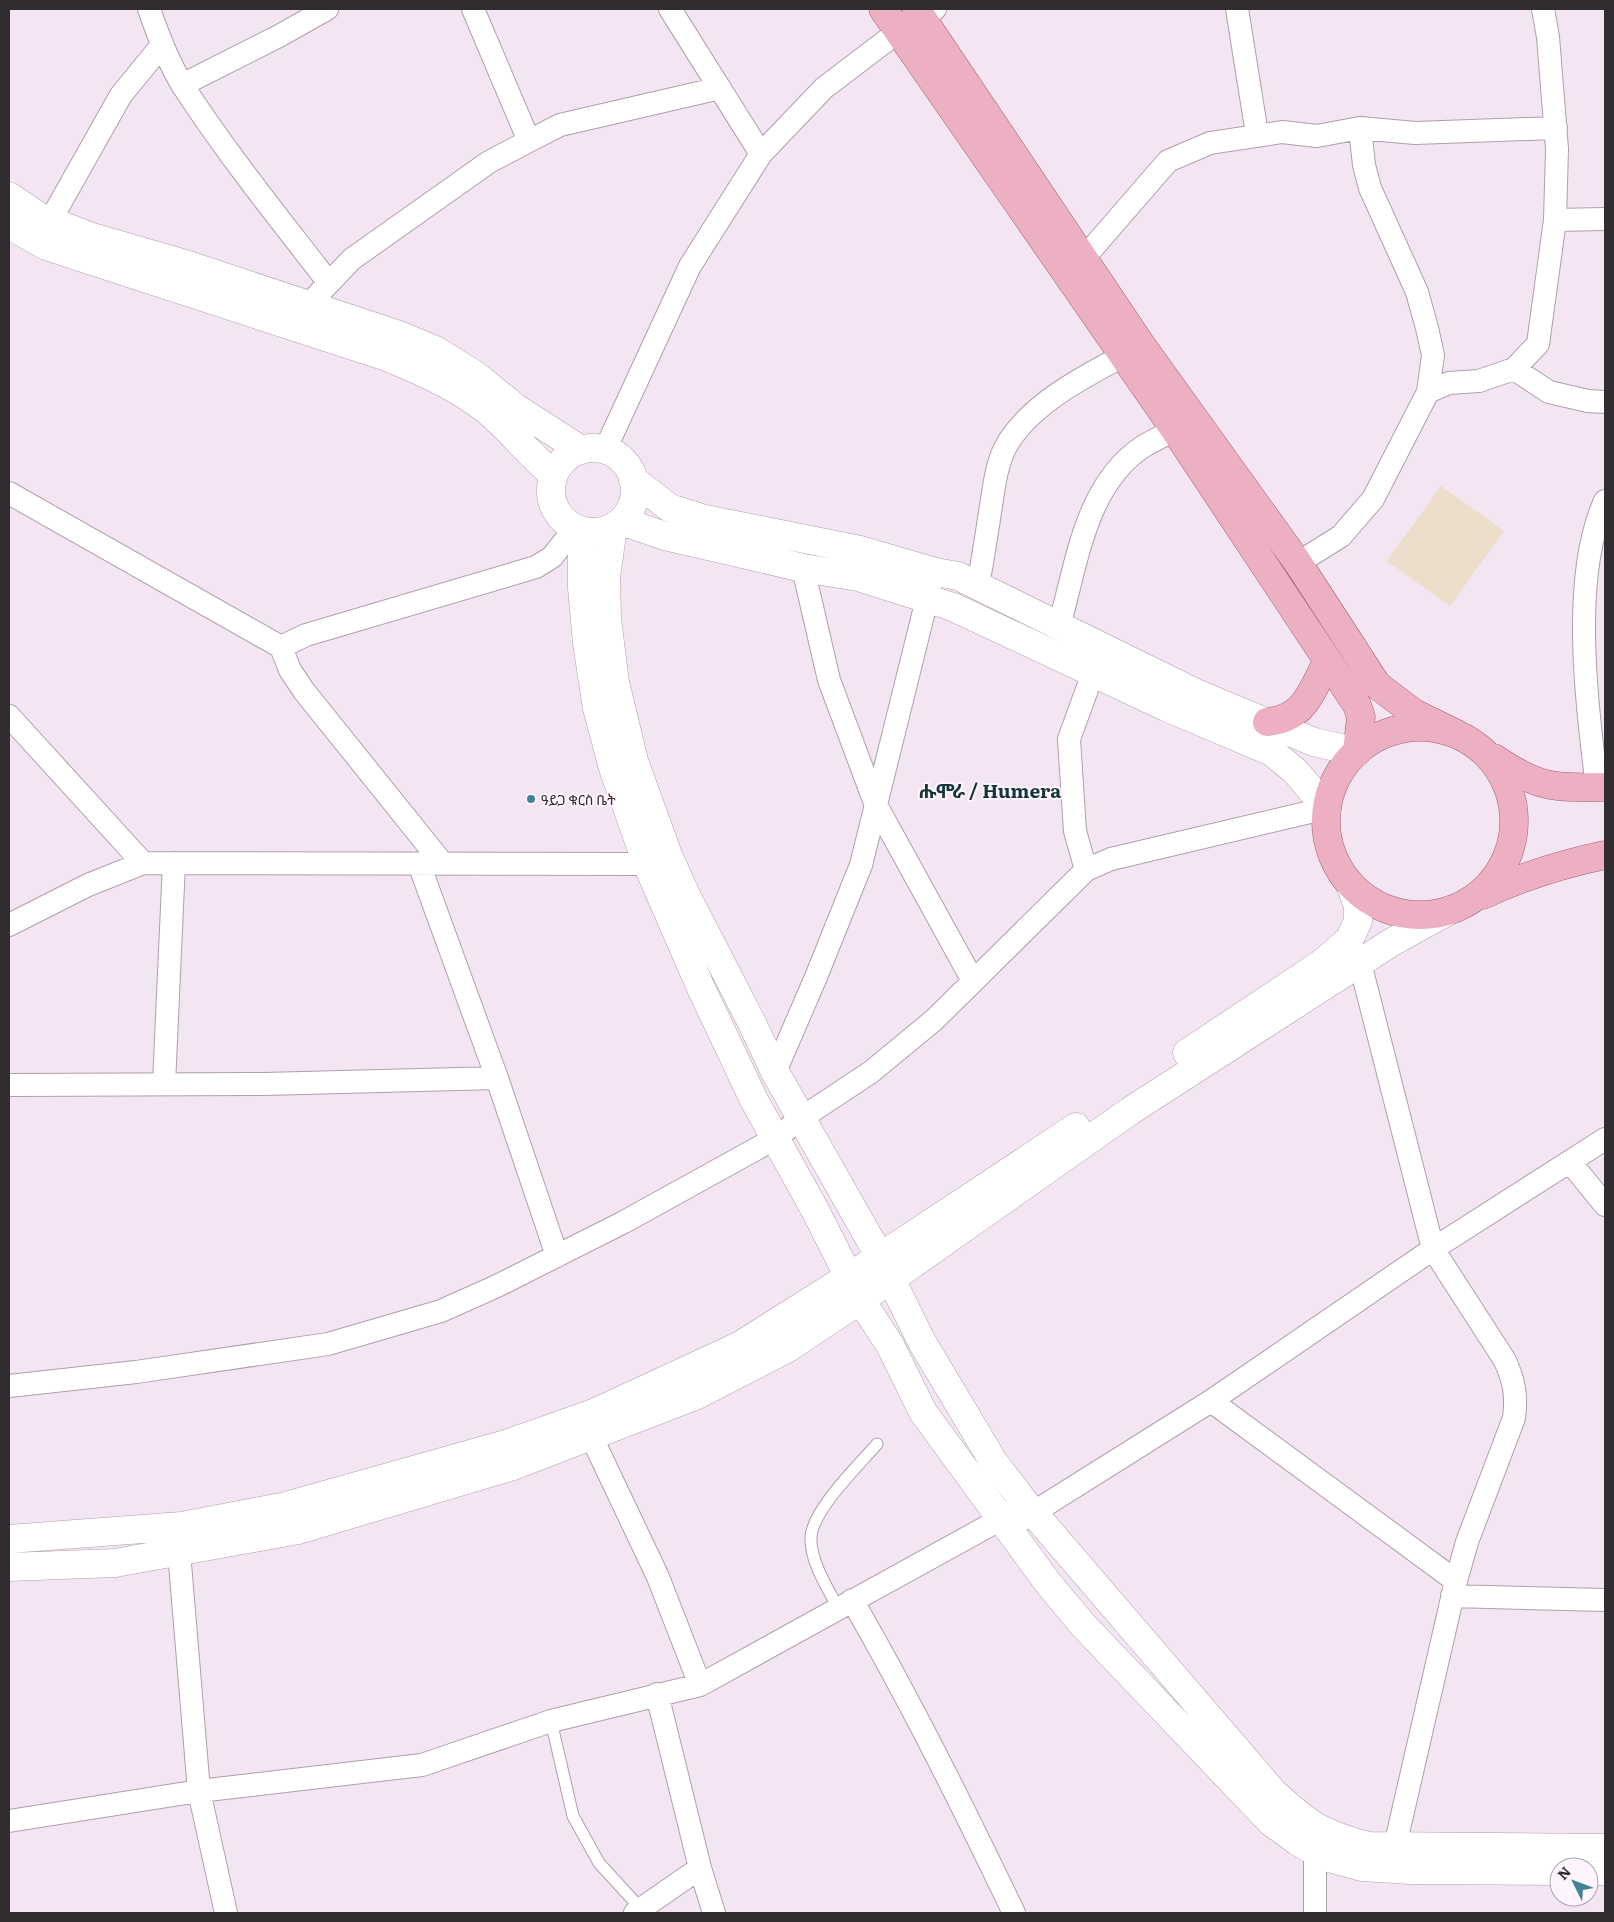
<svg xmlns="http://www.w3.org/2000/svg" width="1614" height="1922" viewBox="0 0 1614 1922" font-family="Literata,'Noto Sans Ethiopic',serif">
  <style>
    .commercial { fill: #ecdecb }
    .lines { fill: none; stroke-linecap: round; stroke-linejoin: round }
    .service-casing { stroke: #ada0ab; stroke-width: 13 }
    .minor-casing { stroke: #ada0ab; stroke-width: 24 }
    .tertiary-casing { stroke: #ada0ab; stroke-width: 29 }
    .primary-casing { stroke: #a25f74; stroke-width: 29 }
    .service { stroke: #fff; stroke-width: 11 }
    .minor { stroke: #fff; stroke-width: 22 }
    .tertiary { stroke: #fff; stroke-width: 28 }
    .primary { stroke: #ecb0c2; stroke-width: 28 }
    .poi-dot { fill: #408393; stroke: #fef4fd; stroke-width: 2 }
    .labels { text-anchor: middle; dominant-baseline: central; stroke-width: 4; stroke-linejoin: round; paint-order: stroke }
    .poi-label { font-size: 14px; fill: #312c30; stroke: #fef4fd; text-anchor: start }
    .district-label { font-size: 19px; font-weight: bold; fill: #15353d; stroke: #fef4fd }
  </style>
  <rect width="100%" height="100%" fill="#f3e5f1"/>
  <!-- commercial -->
  <path class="commercial" d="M1441,486L1504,531L1450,606L1387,561Z"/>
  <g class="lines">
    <defs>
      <path id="service" d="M838,1608C827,1587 810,1561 811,1537C813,1509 859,1465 877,1444
        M551,1721L573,1816L599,1863L642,1910"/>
      <path id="minor" d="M149,9C158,35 168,62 183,86C227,154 279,218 329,283
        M473,9L529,141
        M670,9L761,154
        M1237,9L1257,134
        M182,85L279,36L327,9
        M1555,220L1605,219
        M50,221L121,95L162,45
        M1084,258L1168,161L1210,143L1282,132L1317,136L1360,128L1415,133L1556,128
        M308,305L352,259L489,162L529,141L560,125L720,88
        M1514,369L1549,392L1588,401L1605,402
        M1428,392L1449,383L1479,381L1514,369L1538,344L1555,220L1557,149L1548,37L1543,9
        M605,450L690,266L761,154L824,88L920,15L935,9
        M9,493L281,647L290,670L304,691L443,864
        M1298,563L1341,536L1373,499L1428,392L1433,355L1427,328L1417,292L1370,188L1364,165L1360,128
        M803,568L829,680L875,803L973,981
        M978,585C983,559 987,532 991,506C994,487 996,468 1004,450C1027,403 1093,372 1138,348
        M1059,626C1077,564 1085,484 1144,446C1154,440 1165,435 1175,430
        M281,647L306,635L536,567L552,557L575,528
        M9,716L143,863
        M1597,787C1587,704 1570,578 1605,501
        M419,864L497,1078L557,1256
        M1086,870L1075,831L1069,739L1093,673
        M9,925L88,885L143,863L647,864L660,858
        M1360,963L1433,1249L1504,1359C1514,1379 1517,1395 1514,1418L1467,1542L1456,1581L1395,1846L1394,1863
        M775,1072L816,977L861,865L931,583
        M164,1084L174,863
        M9,1085L264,1084L497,1078
        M1570,1162L1605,1205
        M9,1386L136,1372L328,1344L441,1311L497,1286L624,1222L776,1138L800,1119L871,1072L934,1020L1086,870L1111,859L1327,808
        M1211,1401L1456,1581
        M592,1438L658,1577L700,1685
        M1020,1521L1211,1401L1433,1249L1605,1139
        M179,1552L199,1791L226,1913
        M1452,1596L1605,1600
        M852,1600C911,1702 963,1807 1014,1913
        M657,1694L700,1868L714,1913
        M9,1821L199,1791L422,1765L551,1721L700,1685L1001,1519L1025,1503
        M635,1913L700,1868
        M1315,1913V1851L1318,1838"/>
      <path id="tertiary" d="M9,196L40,217L92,237L185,264L399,335L435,350L474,374L516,408L581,450
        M9,225L46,246L387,357C421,371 455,386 485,409C510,429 529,455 554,475
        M551 490a42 42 0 1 1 84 0a42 42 0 1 1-84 0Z
        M633,480L670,508L705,519L860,550L935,572L958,576L1198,694L1314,742L1357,752
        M621,521L665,536L803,568L858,577L953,607L1166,707L1272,752L1295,771L1327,808
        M613,527L606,577L607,619L615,682L634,761L668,855L687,897L752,1023L775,1072L880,1257L922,1342L993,1461L1025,1503L1273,1792C1309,1825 1320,1833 1368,1846L1605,1848
        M582,531V588L587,643L597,708L613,768L647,864L701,988L754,1100L815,1210L860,1299L890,1345L923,1412L1048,1583L1083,1625L1271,1822L1297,1841L1325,1857L1362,1867L1411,1870L1559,1871
        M1187,1053L1321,964L1349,940L1358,921V906L1350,884
        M9,1539L182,1526L286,1506L506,1444L594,1413L739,1346L880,1257L1076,1127
        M9,1567L115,1563L298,1530L513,1466L695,1396L788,1348L890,1280L1130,1111L1392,942L1450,910
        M1589,1871H1605"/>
      <path id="primary" d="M883,9L1175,430L1357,705L1361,717L1357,752
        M916,9L1142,346L1298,563L1377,685L1414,713L1457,734
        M1267,722C1307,718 1310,691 1328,661
        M1326 821a94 94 0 1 1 188 0a94 94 0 1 1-188 0Z
        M1494,758C1538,788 1553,788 1605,787
        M1483,895C1523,876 1562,864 1605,855"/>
    </defs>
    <!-- service casing -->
    <use href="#service" class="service-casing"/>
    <!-- minor casing -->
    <use href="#minor" class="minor-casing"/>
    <!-- tertiary casing -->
    <use href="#tertiary" class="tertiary-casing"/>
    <!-- primary casing -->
    <use href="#primary" class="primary-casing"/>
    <!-- service -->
    <use href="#service" class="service"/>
    <!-- minor -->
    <use href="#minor" class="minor"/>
    <!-- tertiary -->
    <use href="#tertiary" class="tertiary"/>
    <!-- primary -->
    <use href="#primary" class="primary"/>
  </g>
  <!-- markers -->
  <circle class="poi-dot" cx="531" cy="799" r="5"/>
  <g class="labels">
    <!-- poi labels -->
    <g class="poi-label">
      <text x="541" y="799">ዓይጋ ቁርስ ቤት</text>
    </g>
    <!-- district labels -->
    <g class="district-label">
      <text x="990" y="790">ሑሞራ / Humera</text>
    </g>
  </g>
  <!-- border -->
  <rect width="1614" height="1922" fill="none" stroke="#312c30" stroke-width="20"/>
  <!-- north arrow -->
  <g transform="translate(1574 1882) rotate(312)"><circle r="24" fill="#fef4fd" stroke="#aca4ab"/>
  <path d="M0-4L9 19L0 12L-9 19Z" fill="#408393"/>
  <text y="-8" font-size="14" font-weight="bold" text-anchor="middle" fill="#312c30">N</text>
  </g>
</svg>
